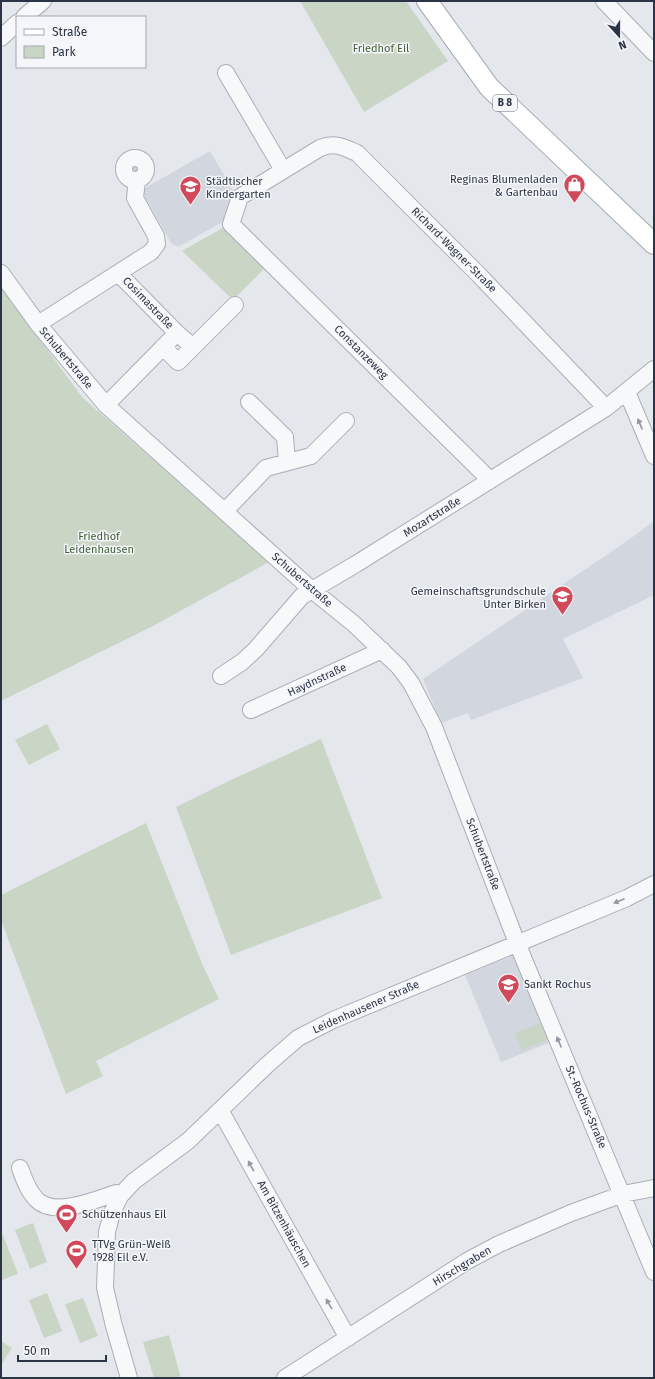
<svg xmlns="http://www.w3.org/2000/svg" width="655" height="1379" viewBox="0 0 655 1379" font-family="'Fira Sans',sans-serif">
  <style>
    .built { fill: #d2d6de }
    .green { fill: #c9d6c5 }
    .lines { fill: none; stroke-linecap: round; stroke-linejoin: round }
    .minor-casing { stroke: #a9aeb7; stroke-width: 18 }
    .major-casing { stroke: #a3abb8; stroke-width: 22 }
    .minor { stroke: #f7f8fa; stroke-width: 16 }
    .major { stroke: #fff; stroke-width: 20 }
    .oneway { fill: #9196a0 }
    .labels { text-anchor: middle; dominant-baseline: central; stroke-width: 3; stroke-linejoin: round; paint-order: stroke }
    .shield { fill: #f4f6f9; stroke: #676e7b; stroke-width: 1 }
    .shield-label { font-size: 10px; font-weight: bold; fill: #2b3445 }
    .park-label { font-size: 11px; fill: #3f6138; stroke: #f4f6f9 }
    .poi-label { font-size: 11px; fill: #2b3445; stroke: #f4f6f9; text-anchor: start }
    .street-label { font-size: 11px; fill: #2b3445; stroke: #f4f6f9 }
  </style>
  <rect width="100%" height="100%" fill="#e4e7ec"/>
  <!-- built -->
  <path class="built" d="M210,151L235,194L228,219L180,246H176L171,243L143,193V190L145,188Z
    M654,521V595L563,639L583,678L471,720L468,713L441,723L423,679L630,539Z
    M512,956L520,960L553,1041L501,1062L465,975Z"/>
  <!-- green -->
  <path class="green" d="M300,1H406L448,61L364,112Z
    M128 168a7 7 0 1 1 14 0a7 7 0 1 1-14 0Z
    M226,226L267,266L233,300L182,251Z
    M1,287L82,397L269,562L153,626L1,701Z
    M47,724L60,749L29,765L15,740Z
    M321,739L382,898L231,955L176,807L233,779Z
    M146,823L203,966L219,999L96,1061L103,1076L66,1094L1,920V895Z
    M545,1021L552,1038L522,1050L515,1033Z
    M33,1223L47,1262L30,1269L15,1230Z
    M3,1235L18,1274L1,1280V1236Z
    M47,1293L62,1331L44,1338L29,1300Z
    M83,1298L98,1336L80,1343L65,1304Z
    M169,1335L181,1378H154L143,1342Z
    M1,1341L12,1348L1,1365Z"/>
  <g class="lines">
    <defs>
      <path id="minor" d="M604,1L654,53
        M24,17L43,1
        M1,38L17,23
        M226,73L283,170
        M124 169a11 11 0 1 1 22 0a11 11 0 1 1-22 0Z
        M1,273L38,324L106,405L312,590L354,624L399,667L411,683L434,727L517,943L654,1272
        M118,273L177,333
        M38,324L151,252L157,244L156,236L135,198L137,180
        M163,347L178,362L193,347
        M627,392L654,456
        M249,402L285,437L287,462
        M106,405L177,333L193,347L235,305
        M490,480L231,224L240,197L320,148C335,142 343,147 357,153L479,275L606,408
        M225,511L266,468L311,456L346,421
        M221,676L242,662L256,649L302,596L356,564L606,408L654,369
        M251,710L382,650
        M220,1110L348,1338
        M20,1168C24,1179 28,1191 36,1199C53,1218 95,1200 116,1193L120,1196
        M129,1378L114,1326L105,1288L107,1232L112,1213L120,1196L134,1181L188,1141L268,1064L298,1038L333,1020L627,898L654,884
        M285,1378L467,1261L499,1244L571,1213L623,1194L654,1188"/>
      <path id="major" d="M427,1L489,87L654,244"/>
    </defs>
    <!-- minor casing -->
    <use href="#minor" class="minor-casing"/>
    <!-- major casing -->
    <use href="#major" class="major-casing"/>
    <!-- minor -->
    <use href="#minor" class="minor"/>
    <!-- major -->
    <use href="#major" class="major"/>
  </g>
  <!-- one-way arrows -->
  <defs><path id="oneway-solid" d="M-6-.8H1V-3.2L6.5 0L1 3.2V.8H-6Z"/></defs>
  <g class="oneway">
    <use href="#oneway-solid" transform="translate(640 424) rotate(-113)"/>
    <use href="#oneway-solid" transform="translate(619 901) rotate(157)"/>
    <use href="#oneway-solid" transform="translate(559 1042) rotate(-113)"/>
    <use href="#oneway-solid" transform="translate(251 1166) rotate(-119)"/>
    <use href="#oneway-solid" transform="translate(329 1304) rotate(-120)"/>
  </g>
  <!-- icons -->
  <defs>
    <symbol id="shop-pin" viewBox="-11 -11 22 30"><path d="M0 17L-7.5 6A9.5 9.5 0 1 1 7.5 6Z" fill="#d1495b" stroke="#f4f6f9"/><path d="M-5-2.5h2.3a2.7 3.5 0 0 1 5.4 0H5L5.5 6h-11ZM-1.5-2.5h3a1.5 2.3 0 0 0-3 0Z" fill="#fff"/></symbol>
    <symbol id="school-pin" viewBox="-11 -11 22 30"><path d="M0 17L-7.5 6A9.5 9.5 0 1 1 7.5 6Z" fill="#d1495b" stroke="#f4f6f9"/><path d="M0-5L7-2L0 1L-7-2ZM-4 1L0 2.5L4 1V4Q0 6-4 4Z" fill="#fff"/></symbol>
    <symbol id="stadium-pin" viewBox="-11 -11 22 30"><path d="M0 17L-7.5 6A9.5 9.5 0 1 1 7.5 6Z" fill="#d1495b" stroke="#f4f6f9"/><path d="M0-5a6.5 5 0 1 0 0 10a6.5 5 0 1 0 0-10ZM-3.5-1.8h7v3.6h-7Z" fill="#fff"/></symbol>
  </defs>
  <g fill-rule="evenodd">
    <use href="#shop-pin" x="562" y="172" width="25" height="34"/>
    <use href="#school-pin" x="178" y="174" width="25" height="34"/>
    <use href="#school-pin" x="550" y="584" width="25" height="34"/>
    <use href="#school-pin" x="496" y="972" width="25" height="34"/>
    <use href="#stadium-pin" x="54" y="1202" width="25" height="34"/>
    <use href="#stadium-pin" x="64" y="1238" width="25" height="34"/>
  </g>
  <g class="labels">
    <!-- shield labels -->
    <rect class="shield" x="493" y="95" width="24" height="16" rx="3"/>
    <g class="shield-label">
      <text x="505" y="103">B 8</text>
    </g>
    <!-- park labels -->
    <g class="park-label">
      <text x="381" y="48">Friedhof Eil</text>
      <text x="99" y="536">Friedhof<tspan x="99" dy="13">Leidenhausen</tspan></text>
    </g>
    <!-- poi labels -->
    <g class="poi-label">
      <text x="558" y="179" text-anchor="end">Reginas Blumenladen<tspan x="558" dy="13">&amp; Gartenbau</tspan></text>
      <text x="206" y="181">Städtischer<tspan x="206" dy="13">Kindergarten</tspan></text>
      <text x="546" y="591" text-anchor="end">Gemeinschaftsgrundschule<tspan x="546" dy="13">Unter Birken</tspan></text>
      <text x="524" y="984">Sankt Rochus</text>
      <text x="82" y="1214">Schützenhaus Eil</text>
      <text x="92" y="1244">TTVg Grün-Weiß<tspan x="92" dy="13">1928 Eil e.V.</tspan></text>
    </g>
    <!-- street labels -->
    <g class="street-label">
      <text transform="translate(454 250) rotate(45)">Richard-Wagner-Straße</text>
      <text transform="translate(148 303) rotate(46)">Cosimastraße</text>
      <text transform="translate(361 352) rotate(45)">Constanzeweg</text>
      <text transform="translate(66 358) rotate(50)">Schubertstraße</text>
      <text transform="translate(432 517) rotate(-32)">Mozartstraße</text>
      <text transform="translate(302 580) rotate(41)">Schubertstraße</text>
      <text transform="translate(317 680) rotate(-25)">Haydnstraße</text>
      <text transform="translate(483 854) rotate(69)">Schubertstraße</text>
      <text transform="translate(366 1007) rotate(-24)">Leidenhausener Straße</text>
      <text transform="translate(586 1107) rotate(67)">St.-Rochus-Straße</text>
      <text transform="translate(284 1224) rotate(61)">Am Bitzenhäuschen</text>
      <text transform="translate(462 1266) rotate(-31)">Hirschgraben</text>
    </g>
  </g>
  <!-- border -->
  <rect width="655" height="1379" fill="none" stroke="#2b3445" stroke-width="4"/>
  <!-- legend -->
  <rect x="16" y="16" width="130" height="52" fill="#f4f6f9" stroke="#a4a8b1"/>
  <rect x="24" y="29" width="20" height="6" fill="#ffffff" stroke="#a4a8b1"/>
  <text x="52" y="36" font-size="12" fill="#2b3445">Straße</text>
  <rect x="24" y="46" width="20" height="12" fill="#c9d6c5" stroke="#a4a8b1"/>
  <text x="52" y="56" font-size="12" fill="#2b3445">Park</text>
  <!-- north arrow -->
  <g transform="translate(619 36) rotate(159)" stroke="#f4f6f9" stroke-width="3" paint-order="stroke">
  <path d="M0-3L7 15L0 10L-7 15Z" fill="#2b3445"/>
  <text y="-6" font-size="11" font-weight="bold" text-anchor="middle" fill="#2b3445">N</text>
  </g>
  <!-- scale -->
  <path d="M18 1355v6h88v-6" fill="none" stroke="#2b3445" stroke-width="2"/>
  <text x="24" y="1355" font-size="12" fill="#2b3445" stroke="#f4f6f9" stroke-width="3" paint-order="stroke">50 m</text>
</svg>
